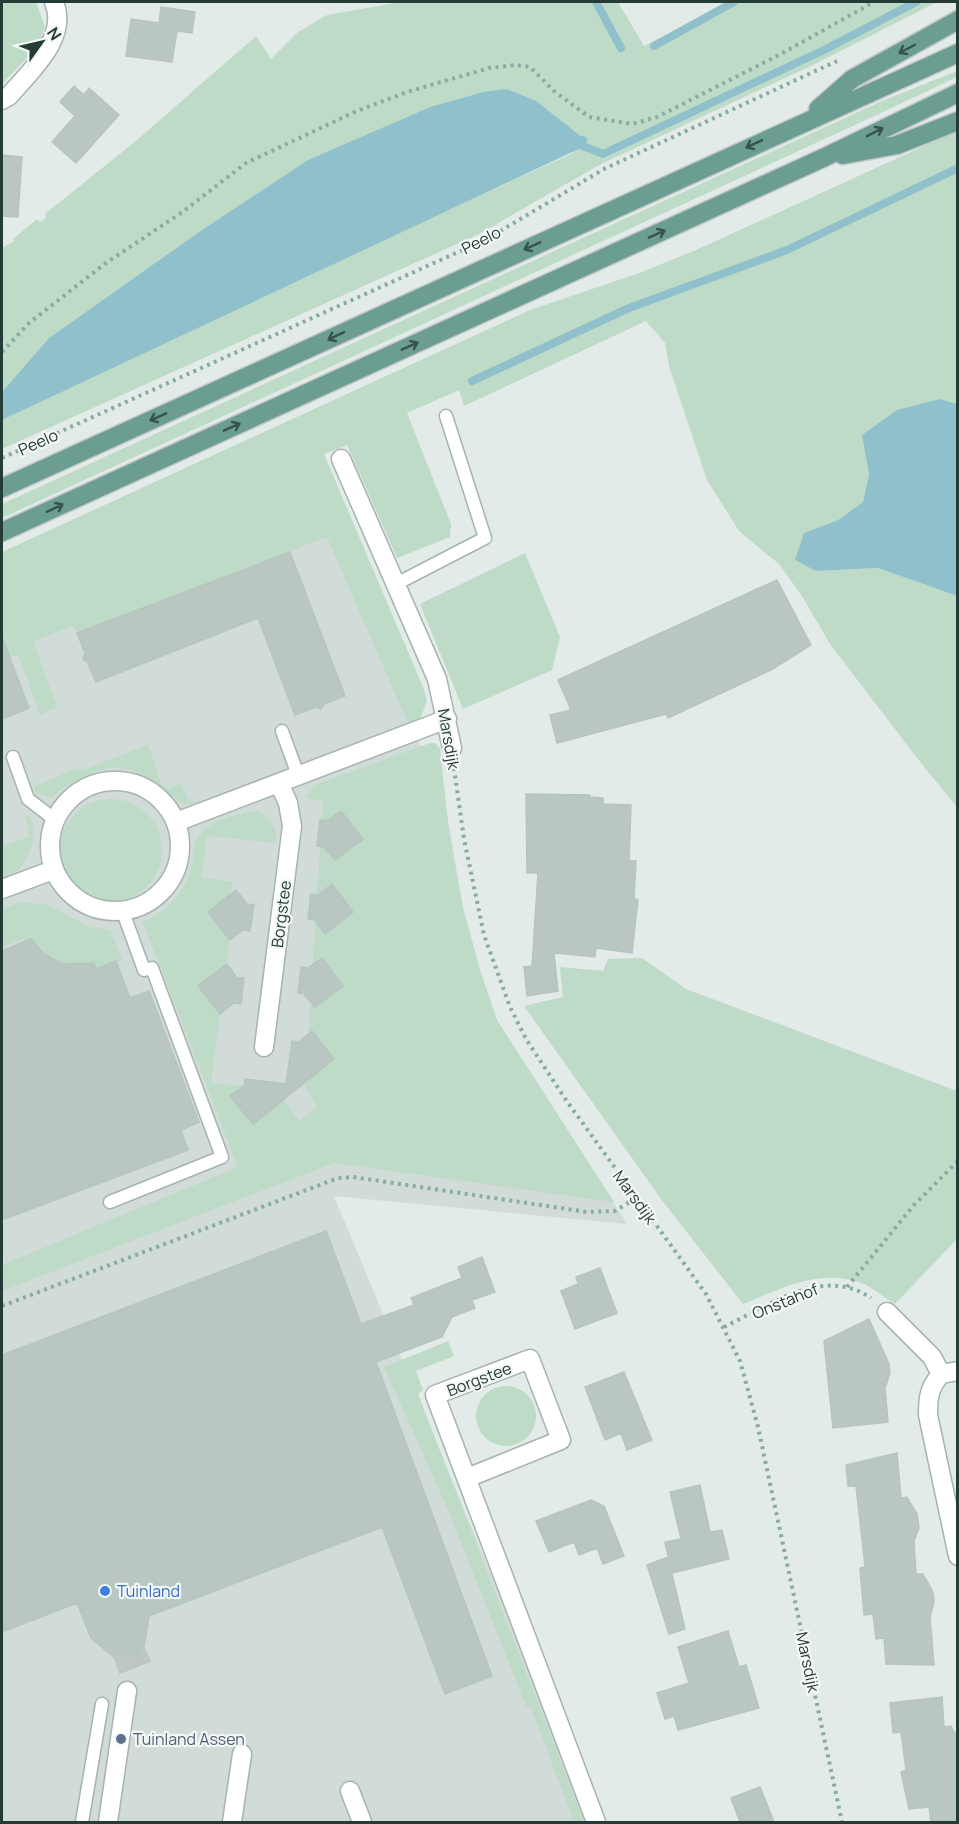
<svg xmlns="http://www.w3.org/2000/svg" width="959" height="1824" viewBox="0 0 959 1824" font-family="Manrope,sans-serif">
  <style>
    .built { fill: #d1dbd7 }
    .green { fill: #bedbc7 }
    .water { fill: #90c0cb }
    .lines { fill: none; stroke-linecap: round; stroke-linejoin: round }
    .stream { stroke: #90c0cb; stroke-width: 8 }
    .building { fill: #b9c6c1; stroke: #b6c5bf; stroke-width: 1.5 }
    .street-tunnel { stroke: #bdc8c4; stroke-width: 18; stroke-dasharray: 18 9; stroke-linecap: butt }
    .lane-casing { stroke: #a6b3af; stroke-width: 15 }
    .street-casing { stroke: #a6b3af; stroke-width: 21 }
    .primary-casing { stroke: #c2c8c7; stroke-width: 21 }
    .path { stroke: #87aca1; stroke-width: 4; stroke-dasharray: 3 4.5; stroke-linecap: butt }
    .lane { stroke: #fff; stroke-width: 12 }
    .street { stroke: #fff; stroke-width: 18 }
    .primary { stroke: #6c9d92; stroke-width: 18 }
    .oneway { stroke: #36544d }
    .shop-dot { fill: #3f7fe0; stroke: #f3f8f6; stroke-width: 2 }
    .service-dot { fill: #5c6f8a; stroke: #f3f8f6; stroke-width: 2 }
    .labels { text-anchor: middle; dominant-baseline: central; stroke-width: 4.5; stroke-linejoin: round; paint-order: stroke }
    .street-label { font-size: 16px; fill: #243b36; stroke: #f3f8f6 }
    .shop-label { font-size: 16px; fill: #366cbe; stroke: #f3f8f6; text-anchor: start }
    .service-label { font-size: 16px; fill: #4e5e75; stroke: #f3f8f6; text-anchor: start }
  </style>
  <rect width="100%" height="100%" fill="#e3ebe8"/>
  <!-- built -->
  <path class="built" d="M315,503L409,725L442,784L463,908L480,970L497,1020L627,1224L334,1196L594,1822H2V623Z"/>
  <!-- green -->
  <path class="green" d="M2,2H36L45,27L42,35L43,41L2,84Z
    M401,2H618L644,46L729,2H937L815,64L601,164L479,234L2,449V420L408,228L571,154L584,142L583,139L483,92L430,107L309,160L199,232L49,338L2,392V248L14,241L13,239L37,219L40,222L46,218L45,214L137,140L256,36L271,59L298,32L327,15Z
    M957,71V77L881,113L2,518V504L882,101Z
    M957,131V404L940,399L863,434L869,474L863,502L838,520L804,533L816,571L878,568L957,596V807L917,758L830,644L802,596L779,564L739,531L707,480L669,366L665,343L646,321L464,406L459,390L407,413L451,524L450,537L397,558L347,445L324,454L423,687L427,701L420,720L409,725L407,721L327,537L77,633L73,626L33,641L57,707L40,715L18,654L2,661V552L530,310L642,272L696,250Z
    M525,553L560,637L552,670L463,709L420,604Z
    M430,743H435L440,749L449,832L463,908L480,970L497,1020L614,1202L334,1163L2,1291V1265L238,1167L143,922C168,910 187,892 192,864C194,856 193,848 196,840C204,821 238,814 257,811C272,819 276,827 277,843L207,836L201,877L232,882L228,953L211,1083L277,1089L299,1121L318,1107L305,1086L323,802L306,798L315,785Z
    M148,745L161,784L168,789L181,783L188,801H198L191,805L184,804C171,796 159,785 145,777C111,756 78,776 51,798L37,793L33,787L77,768L82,770Z
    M60 850a51 51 0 1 1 102 0a51 51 0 1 1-102 0Z
    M25,816H29C39,829 32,852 22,865C18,872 9,874 2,877V847L30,836Z
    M21,902L48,905L89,927L110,930L122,960L92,973L44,960L23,939L2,947V909Z
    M642,958L686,989L957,1091V1239L895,1304C884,1298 871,1286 859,1282C817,1269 782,1288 743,1304L661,1199L524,1006L563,997L560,967L603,971L608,959Z
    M448,1341L454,1356L416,1371L423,1390L418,1394L584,1822H574L531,1708L526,1706L446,1505L384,1367Z
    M476 1416a30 30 0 1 1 60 0a30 30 0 1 1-60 0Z"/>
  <!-- water -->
  <path class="water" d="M507,89L536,101L583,138V147L2,420V392L49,338L199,232L308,160L430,107L483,92Z
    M940,399L957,404V596L878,568L816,571L795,560L804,533L838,520L863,502L869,474L862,435L897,410Z"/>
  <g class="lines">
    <!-- stream -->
    <path class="stream" d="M596,2L621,48
      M654,46L734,2
      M583,140L578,144L603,154L826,49L916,2
      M472,381L629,308L787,250L958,168"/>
  </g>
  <!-- building -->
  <path class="building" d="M161,7L195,12L192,33L177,31L172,62L126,56L131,19L159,23Z
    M74,86L84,95L89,88L119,115L76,163L52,142L75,116L60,102Z
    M2,155L22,157L18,217L2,216Z
    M290,552L345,696L324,704L321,709L316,707L295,715L258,618L96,682L87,662L83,659L85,653L77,633Z
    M777,580L811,645L771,670L668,718L666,714L557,743L550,715L571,710L558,680Z
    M3,640L29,708L2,719V641Z
    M526,794L590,795L589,797L603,798V804L631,805L629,861H636L634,898L638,900L632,953L596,948L595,957L554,953L558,991L527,996L524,967L532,966L538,873H527Z
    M341,811L363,839L335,860L324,847L317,846L320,820L327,821Z
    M332,884L353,912L325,934L315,920L308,919L311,894L318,895Z
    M236,890L247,904L254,905L250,931L243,930L230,940L208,912Z
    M31,939L44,954L62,964L94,963L96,969L116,961L130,998L149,991L199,1122L181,1130L188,1150L2,1220V951Z
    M322,958L343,986L315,1007L304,994L298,993L301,967L308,968Z
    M227,964L237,978H244L241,1004L234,1003L220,1014L198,986Z
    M312,1031L334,1059L253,1124L230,1096L244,1086L245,1079L286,1084L292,1041L298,1042Z
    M326,1231L361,1324L414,1305L411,1298L462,1278L458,1267L482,1257L495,1292L472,1300L475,1308L452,1317L442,1337L376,1362L492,1676L445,1694L382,1527L149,1616L144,1647L150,1661L120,1673L115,1658L91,1638L77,1603L2,1632V1355Z
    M600,1268L617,1313L575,1329L561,1291L578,1284L576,1277Z
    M869,1319L889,1364L890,1373L885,1388L888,1422L833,1428L824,1341Z
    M624,1372L652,1440L627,1450L621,1433L605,1440L585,1387Z
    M897,1453L901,1498L907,1497L917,1514L919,1528L914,1541L916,1574H923L933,1592L934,1602L930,1617L934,1665L886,1664L884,1638L876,1639L873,1614L864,1615L860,1568L865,1567L856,1486H848L846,1465Z
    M700,1485L710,1532L722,1530L729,1559L672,1573L665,1542L681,1539L670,1492Z
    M591,1500L604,1506L624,1556L603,1564L597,1548L579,1555L574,1542L549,1552L536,1521Z
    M668,1557L685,1629L669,1634L647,1565Z
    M728,1631L739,1667L746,1665L759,1708L678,1730L674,1716L665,1719L657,1693L689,1683L678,1647Z
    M942,1697L944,1727L951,1726L957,1737V1822H931L929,1807L909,1809L901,1772L906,1770L901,1732L893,1733L890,1703Z
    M760,1787L774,1822H740L731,1798Z"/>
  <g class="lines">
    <!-- street-tunnel -->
    <path class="street-tunnel" d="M117,1665L147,1654"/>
    <defs>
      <path id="lane" d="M396,584L485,538L446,416
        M282,731L298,775
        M13,757L28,799L54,819
        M110,1202L222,1157L152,968L144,970L123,912
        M82,1822L102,1704"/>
      <path id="street" d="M2,100L9,96C30,71 69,38 54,2
        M341,459L437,679L452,748
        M50 846a65 65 0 1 1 130 0a65 65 0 1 1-130 0Z
        M176,822L447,719
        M2,889L53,870
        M264,1047L292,826L288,803L279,783
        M887,1312L932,1357L941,1374L958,1371
        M941,1374C929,1388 928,1397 928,1415L958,1556
        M467,1478L561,1440L530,1359L435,1395L596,1822
        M350,1791L362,1822
        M108,1822L127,1691
        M232,1822L242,1754"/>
      <path id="primary" d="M818,109L852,79L958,20
        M843,155L897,145L958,121
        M2,488L958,53
        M2,532L823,158L958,93"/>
    </defs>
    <!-- lane casing -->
    <use href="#lane" class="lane-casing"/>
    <!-- street casing -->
    <use href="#street" class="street-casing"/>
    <!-- primary casing -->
    <use href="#primary" class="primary-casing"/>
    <!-- path -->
    <path class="path" d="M2,352L29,323L106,263L181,213L246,163L357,111L407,92L489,68L516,65L530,67L554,91L589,117L632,124L657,117L779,55L874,2
      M2,458L487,239L604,169L837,61
      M454,768L464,839L484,935L510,1007L526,1039L566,1100L706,1294L740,1361L758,1427L842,1822
      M847,1287L914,1205L958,1161
      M2,1306L338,1178L353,1177L587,1212L615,1211L636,1198
      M724,1327C768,1306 823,1265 871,1298"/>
    <!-- lane -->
    <use href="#lane" class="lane"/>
    <!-- street -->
    <use href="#street" class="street"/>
    <!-- primary -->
    <use href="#primary" class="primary"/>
  </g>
  <!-- one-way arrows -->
  <defs><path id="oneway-shaft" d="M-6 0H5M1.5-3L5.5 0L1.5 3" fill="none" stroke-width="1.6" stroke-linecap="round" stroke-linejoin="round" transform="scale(1.5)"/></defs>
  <g class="oneway">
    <use href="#oneway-shaft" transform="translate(907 49) rotate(152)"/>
    <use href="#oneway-shaft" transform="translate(875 132) rotate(-27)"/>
    <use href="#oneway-shaft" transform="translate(754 144) rotate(155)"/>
    <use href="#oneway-shaft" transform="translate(657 234) rotate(-24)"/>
    <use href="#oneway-shaft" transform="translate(532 246) rotate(156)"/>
    <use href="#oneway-shaft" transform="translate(336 336) rotate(155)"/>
    <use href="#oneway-shaft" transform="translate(410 346) rotate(-24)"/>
    <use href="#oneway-shaft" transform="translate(158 417) rotate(156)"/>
    <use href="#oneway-shaft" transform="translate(232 427) rotate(-24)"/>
    <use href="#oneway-shaft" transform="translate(55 508) rotate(-25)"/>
  </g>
  <!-- markers -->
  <circle class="shop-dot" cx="105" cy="1591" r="6"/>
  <circle class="service-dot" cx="121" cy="1739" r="6"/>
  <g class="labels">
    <!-- street labels -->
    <g class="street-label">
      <text transform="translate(481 240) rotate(-27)">Peelo</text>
      <text transform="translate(38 442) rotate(-24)">Peelo</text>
      <text transform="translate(449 739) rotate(80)">Marsdijk</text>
      <text transform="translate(281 914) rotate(-83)">Borgstee</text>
      <text transform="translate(635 1197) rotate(54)">Marsdijk</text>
      <text transform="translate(785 1301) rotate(-22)">Onstahof</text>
      <text transform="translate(479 1379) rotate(-21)">Borgstee</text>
      <text transform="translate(808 1662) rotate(78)">Marsdijk</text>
    </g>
    <!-- shop labels -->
    <g class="shop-label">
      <text x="117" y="1591">Tuinland</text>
    </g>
    <!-- service labels -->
    <g class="service-label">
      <text x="133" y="1739">Tuinland Assen</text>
    </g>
  </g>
  <!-- border -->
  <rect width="959" height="1824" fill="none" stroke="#243b36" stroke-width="6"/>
  <!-- north arrow -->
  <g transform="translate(42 42) rotate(56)" stroke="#f3f8f6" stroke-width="4.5" paint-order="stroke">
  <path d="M0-4.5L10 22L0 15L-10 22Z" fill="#243b36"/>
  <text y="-9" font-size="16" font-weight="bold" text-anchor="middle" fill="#243b36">N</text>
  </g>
</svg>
